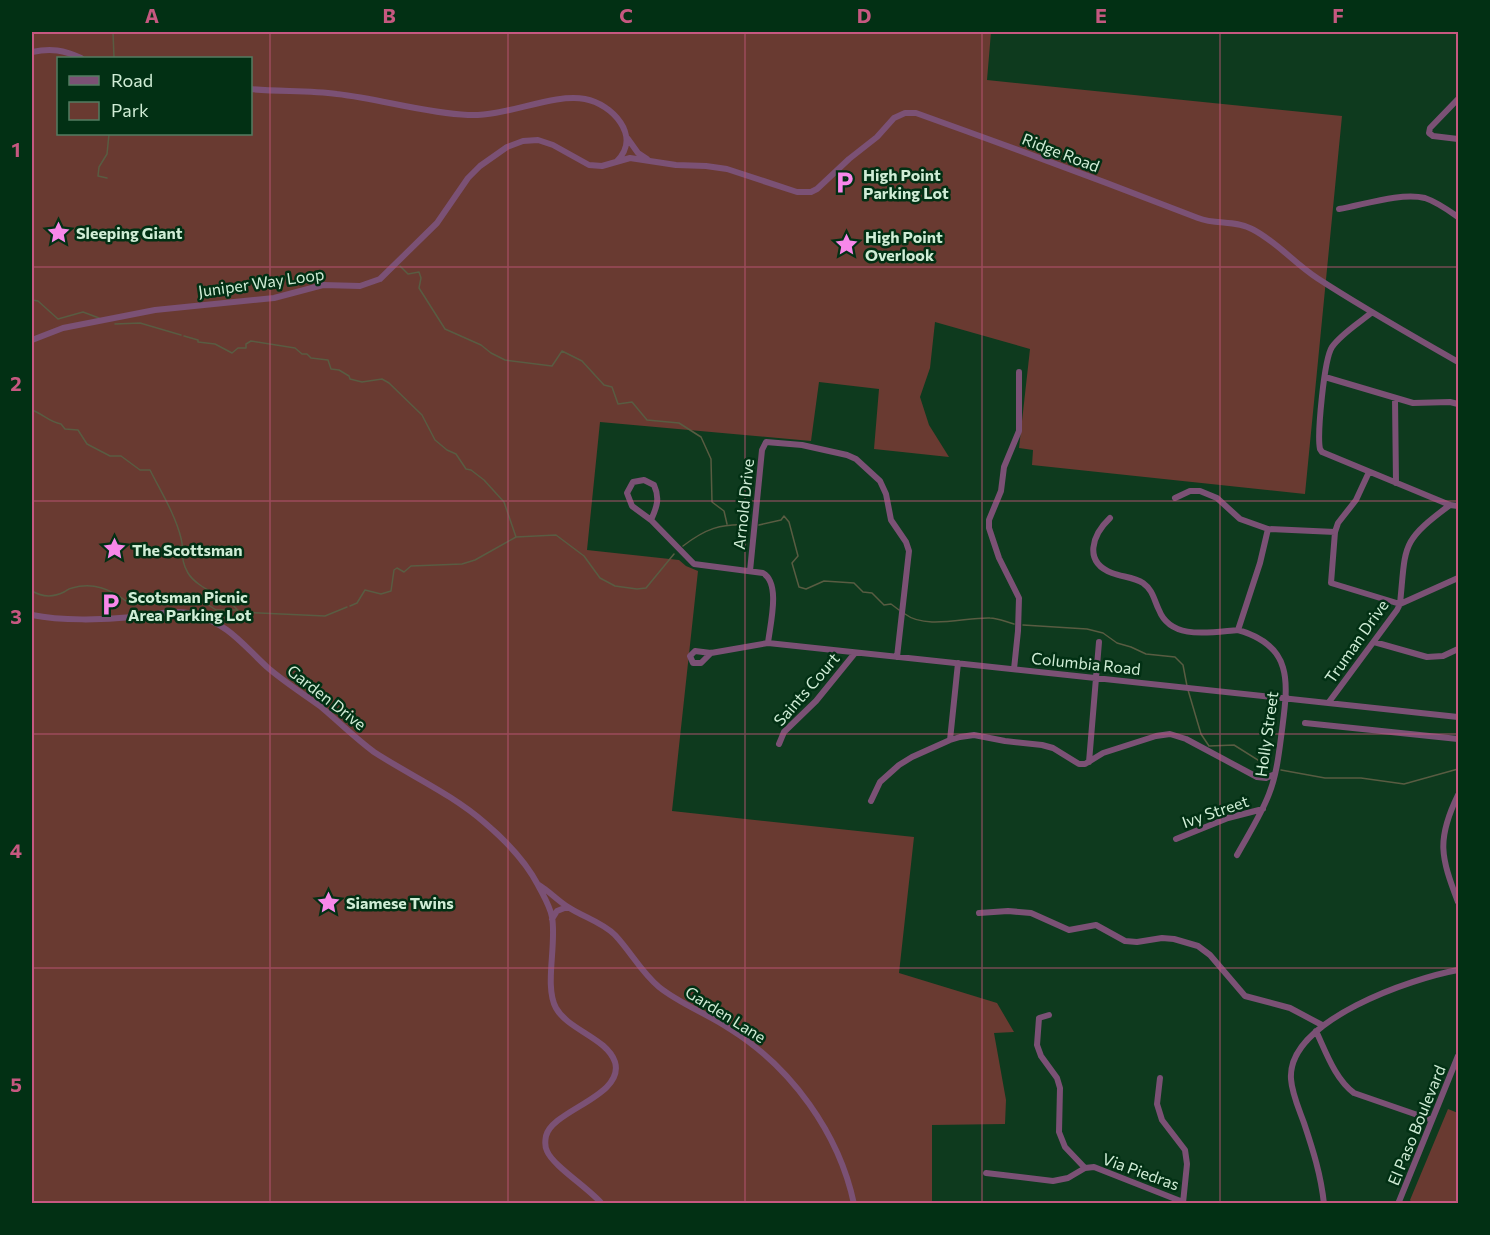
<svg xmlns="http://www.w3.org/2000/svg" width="1490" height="1235" viewBox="0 0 1490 1235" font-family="Commissioner,sans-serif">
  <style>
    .green { fill: #693a31; fill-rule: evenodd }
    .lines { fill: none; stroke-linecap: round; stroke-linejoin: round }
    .stream { stroke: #595c42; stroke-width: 1.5 }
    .minor { stroke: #7b5175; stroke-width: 6 }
    .grid { fill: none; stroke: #c65880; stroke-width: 1.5; stroke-opacity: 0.55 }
    .labels { text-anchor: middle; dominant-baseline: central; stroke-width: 5; stroke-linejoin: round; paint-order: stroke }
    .street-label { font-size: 16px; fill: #d0edd6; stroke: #023014 }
    .poi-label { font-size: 16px; font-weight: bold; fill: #d0edd6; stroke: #023014; text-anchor: start }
    .neatline { fill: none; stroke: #c65880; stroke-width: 2 }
    .grid-label { font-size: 20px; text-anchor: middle; font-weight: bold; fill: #c65880 }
  </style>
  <rect width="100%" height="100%" fill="#0e3a1e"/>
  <!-- green -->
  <path class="green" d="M32,32H991L987,80L1342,116L1305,494L1032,465L1033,450L1019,448L1030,349L935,322L930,368L920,397L929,425L949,457L874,449L879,389L819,382L811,441L600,422L587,550L679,560L686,566L698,571L672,811L914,837L899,973L997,1003L1014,1032L994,1033L1006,1100L1005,1124L932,1125V1203H32ZM58,58H250V134H58Z
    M1448,1109L1458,1113V1203H1412L1410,1200Z"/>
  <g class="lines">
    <!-- stream -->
    <path class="stream" d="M113,32L114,58
      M107,178L98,176L99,167L107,154L109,134
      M400,266L408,274L419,272L421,278L419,288L445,329L481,345L491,353L505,360L552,366L562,351L582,361L604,385L612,387L618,404L632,402L647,420L679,423L701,437L711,459L712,502L724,511L727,524
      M32,300L38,301L58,319L83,312L99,318
      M115,324L140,323L181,335
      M184,336L198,340V342L215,344L232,353L238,348H246V344L251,341L295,348L302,354H307L311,358L328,360L331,369L339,370L349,376L350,379L362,382L382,379L389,383L422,415L435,440L447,450L456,454L466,469L471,470L484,480L504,502L516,537
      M32,410C43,414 49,422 61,424L65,429L78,430L87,444L110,456H121L140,470H150C161,492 175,514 181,538C185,552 179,558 188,573C198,590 231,598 239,612L325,616L347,607
      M759,525L781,520L784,516L789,522L798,556L792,563L799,587L806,589L824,581L854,583L863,592L872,593L884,605L891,604L899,610
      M683,546C705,529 721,523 749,525
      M32,591C42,597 52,598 64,592C68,590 67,589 72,588C93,582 110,589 126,601L184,597L198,598L216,610H238
      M350,606L357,603L365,590L381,594L391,591L394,570L397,568L404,572L411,566L462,564L475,560L516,537L556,535L584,556L600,578L615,586L637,589L646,588L674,554
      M905,614C926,630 966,617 990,618C998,618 1006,622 1014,624
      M1023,625L1087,629L1103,633L1117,643L1131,647L1146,654L1175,657L1183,665L1187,686
      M1188,690L1201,734L1209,746L1234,745L1269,767
      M1281,770L1325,778H1361L1404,784L1458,769"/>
    <!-- minor -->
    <path class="minor" d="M32,52C51,48 64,50 81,58
      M250,89C279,92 308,90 337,94C381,99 424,113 468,115C506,117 552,93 585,99C612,104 642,136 617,161
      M1458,99L1430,128L1429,133L1433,136L1458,139
      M628,139L638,153L647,159
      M1339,209C1363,205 1401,192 1425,198C1437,202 1448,210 1458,217
      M1371,313C1359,323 1341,334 1332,347C1324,359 1317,435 1320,449L1322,452L1450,505L1458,506
      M32,340L63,328L155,310L274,298L323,285L360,286L380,279L437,223L468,178L480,166L507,147L523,141L538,140L553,145L589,165L602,166L630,158L676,165L706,166L727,169L797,192H811L817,189L849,159L877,137L894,118L905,113H916C1011,147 1105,182 1198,218C1216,225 1235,220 1252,229C1276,241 1294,263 1317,278C1363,308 1411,335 1458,362
      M1325,377L1413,403L1450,402L1458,404
      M1395,399L1396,483
      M1369,472L1356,500L1338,523L1335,532L1331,583L1400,604L1458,578
      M1175,498L1190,491H1200L1217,498L1240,519L1268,529L1335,532
      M1110,518C1092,535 1083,562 1112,573C1122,577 1134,577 1143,583C1153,590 1154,600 1159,610C1171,641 1212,632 1238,630
      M651,520C657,507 660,498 654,485L644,480L633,482L627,493L632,506L651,520L694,564L763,573C781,583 770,625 768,643
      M750,571L762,450L766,442L802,445L847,455L856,459L880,481L886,494L891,520L906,542L909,551L897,657
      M32,615C61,621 103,620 133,617C153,615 173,609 193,614C229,624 242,644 267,667C283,681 302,693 320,706C338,721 355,738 374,752C411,776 452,794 485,823C505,840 526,862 538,885C543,895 550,906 552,917C557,944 544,986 556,1008C568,1030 607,1038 615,1062C625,1096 552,1110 546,1136C545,1141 545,1147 547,1151C553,1166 590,1189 602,1204
      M1374,642L1427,657L1443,656L1458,649
      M711,653L701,663H693L690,656L695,651L711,653L768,643L1458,717
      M1014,669L1018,631L1019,598L999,558L989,528V520L1001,491L1004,467L1019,431V372
      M1329,702L1397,610L1400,604C1406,545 1400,542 1450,505
      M1305,723L1458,739
      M950,740L958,663
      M779,744L784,732L816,701L855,653
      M1089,762L1099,642
      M1458,795C1436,840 1441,857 1458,902
      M871,801L880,782L899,765L912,757L950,740L960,737L974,735L1005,741L1042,745L1053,748L1079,764H1085L1103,753L1156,736L1170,734L1186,739L1257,777L1266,778L1275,774
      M1176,839L1228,818L1263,809
      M1237,855C1248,835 1261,815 1269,794C1277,774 1279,752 1282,730C1288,683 1294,646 1238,630L1260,563L1268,529
      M539,885C549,891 558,901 568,907C583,917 602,922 615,935C631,952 641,972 659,987C680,1004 708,1014 730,1029C791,1067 839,1133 854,1204
      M979,913L1008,911L1031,913L1069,930L1096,925L1125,941L1137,942L1162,938L1174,939L1198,946L1210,955L1245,996L1290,1008L1322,1025
      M552,919L557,911L567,907
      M1049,1015L1039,1018L1037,1045L1041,1056L1057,1078L1060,1088L1059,1132L1065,1147L1085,1168L1094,1167L1183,1202
      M1316,1031C1326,1052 1335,1079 1354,1093L1432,1120
      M1160,1078L1157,1104L1162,1120L1185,1150L1187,1164L1183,1203
      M986,1173L1053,1181L1068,1178L1085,1168
      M1324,1204C1321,1175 1313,1150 1304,1123C1299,1109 1292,1094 1291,1079C1287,1020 1413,978 1458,970
      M1398,1204L1458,1056"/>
  </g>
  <!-- grid -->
  <path class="grid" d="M270,32V1204M508,32V1204M745,32V1204M982,32V1204M1220,32V1204M32,267H1458M32,501H1458M32,734H1458M32,968H1458"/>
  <!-- icons -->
  <defs>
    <symbol id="parking-bare" viewBox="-9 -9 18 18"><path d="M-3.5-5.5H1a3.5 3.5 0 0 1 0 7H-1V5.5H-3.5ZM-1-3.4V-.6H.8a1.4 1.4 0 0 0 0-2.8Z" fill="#f888ea" stroke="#023014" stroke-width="2.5" paint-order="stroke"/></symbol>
    <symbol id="sight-bare" viewBox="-9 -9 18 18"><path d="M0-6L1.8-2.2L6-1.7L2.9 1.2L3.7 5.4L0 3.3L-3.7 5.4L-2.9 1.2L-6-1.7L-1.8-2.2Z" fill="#f888ea" stroke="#023014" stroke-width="2.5" paint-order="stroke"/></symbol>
  </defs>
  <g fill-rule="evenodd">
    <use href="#parking-bare" x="828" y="166" width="33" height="33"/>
    <use href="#sight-bare" x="42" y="216" width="33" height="33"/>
    <use href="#sight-bare" x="830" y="228" width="33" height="33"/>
    <use href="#sight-bare" x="98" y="532" width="33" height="33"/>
    <use href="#parking-bare" x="94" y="588" width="33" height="33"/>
    <use href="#sight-bare" x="312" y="886" width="33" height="33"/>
  </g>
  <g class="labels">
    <!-- street labels -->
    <g class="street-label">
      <text transform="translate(1061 152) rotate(21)">Ridge Road</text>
      <text transform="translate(261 282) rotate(-8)">Juniper Way Loop</text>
      <text transform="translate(743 504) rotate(-84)">Arnold Drive</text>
      <text transform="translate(1356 641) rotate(-55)">Truman Drive</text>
      <text transform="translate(1086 663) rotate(6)">Columbia Road</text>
      <text transform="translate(806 689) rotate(-49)">Saints Court</text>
      <text transform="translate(327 697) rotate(38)">Garden Drive</text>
      <text transform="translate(1266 734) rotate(-82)">Holly Street</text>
      <text transform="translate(1215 811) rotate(-19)">Ivy Street</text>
      <text transform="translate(726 1014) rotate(32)">Garden Lane</text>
      <text transform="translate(1416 1125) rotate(-68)">El Paso Boulevard</text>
      <text transform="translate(1141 1171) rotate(20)">Via Piedras</text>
    </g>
    <!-- poi labels -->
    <g class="poi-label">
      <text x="863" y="174">High Point<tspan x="863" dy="18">Parking Lot</tspan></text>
      <text x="76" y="232">Sleeping Giant</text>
      <text x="865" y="236">High Point<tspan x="865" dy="18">Overlook</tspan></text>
      <text x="132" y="549">The Scottsman</text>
      <text x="128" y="596">Scotsman Picnic<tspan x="128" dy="18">Area Parking Lot</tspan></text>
      <text x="346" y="902">Siamese Twins</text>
    </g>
  </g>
  <!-- border -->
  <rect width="1490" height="1235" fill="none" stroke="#023014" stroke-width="66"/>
  <!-- legend -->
  <rect x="57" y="57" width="195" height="78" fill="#023014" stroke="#547c62" stroke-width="1.5"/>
  <rect x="69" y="76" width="30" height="9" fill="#7b5175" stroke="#547c62" stroke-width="1.5"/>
  <text x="111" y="87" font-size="18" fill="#d0edd6">Road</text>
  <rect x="69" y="102" width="30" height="18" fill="#693a31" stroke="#547c62" stroke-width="1.5"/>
  <text x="111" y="117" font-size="18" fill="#d0edd6">Park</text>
  <rect x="33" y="33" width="1424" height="1169" class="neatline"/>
  <g class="grid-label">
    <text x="152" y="23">A</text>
    <text x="389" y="23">B</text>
    <text x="626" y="23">C</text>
    <text x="864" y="23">D</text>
    <text x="1101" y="23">E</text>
    <text x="1338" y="23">F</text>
    <text x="16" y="157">1</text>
    <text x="16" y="391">2</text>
    <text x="16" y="624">3</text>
    <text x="16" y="858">4</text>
    <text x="16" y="1092">5</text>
  </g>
</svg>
